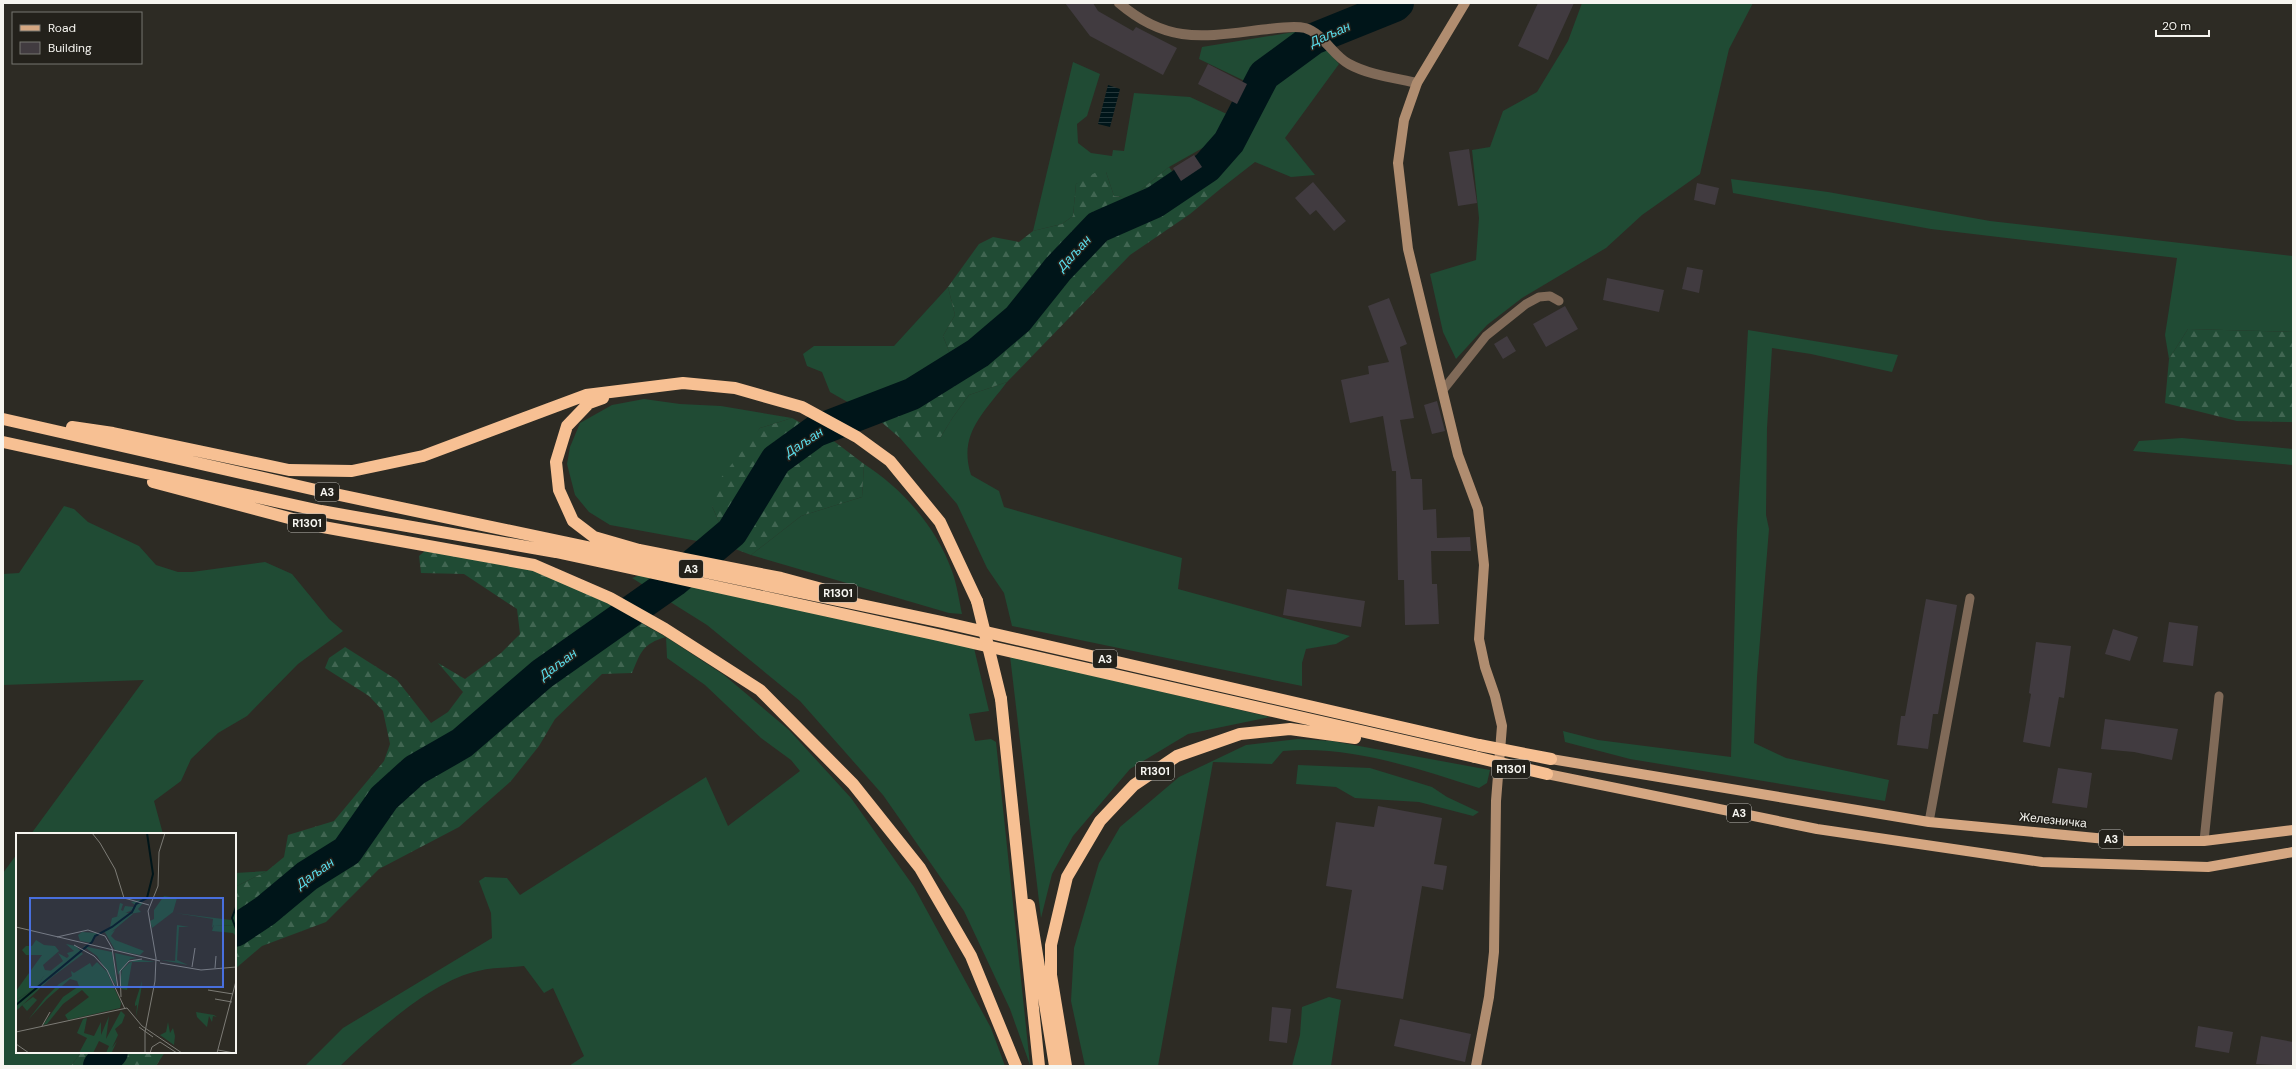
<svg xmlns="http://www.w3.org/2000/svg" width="2296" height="1069" viewBox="0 0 2296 1069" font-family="'DM Sans',sans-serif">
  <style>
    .grass { fill: #204b34 }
    .forest { fill: url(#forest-firs) }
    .water { fill: url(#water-rules) }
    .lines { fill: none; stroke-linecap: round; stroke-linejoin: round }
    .river { stroke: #001519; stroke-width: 32 }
    .building { fill: #413b40 }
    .lane { stroke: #806a58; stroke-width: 9 }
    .street { stroke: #806a58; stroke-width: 10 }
    .secondary { stroke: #b08d70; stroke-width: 10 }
    .primary { stroke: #d5a782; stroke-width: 10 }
    .highway { stroke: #f7c093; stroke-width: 12 }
    .highway-bridge { stroke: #f7c093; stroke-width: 12 }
    .labels { text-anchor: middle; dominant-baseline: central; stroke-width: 3; stroke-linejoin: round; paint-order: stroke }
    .shield { fill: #23211b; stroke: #b7b5b0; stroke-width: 1 }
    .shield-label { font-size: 11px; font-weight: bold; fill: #f6f5f0 }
    .street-label { font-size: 12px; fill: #f6f5f0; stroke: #23211b }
    .water-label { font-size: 13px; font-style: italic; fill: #5adfee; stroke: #23211b }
    .inset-river { fill: none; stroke: #001519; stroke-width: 2 }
    .inset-road { fill: none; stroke: #7d7c76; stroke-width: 1 }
    .view { fill: #486fdd; fill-opacity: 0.15; stroke: #486fdd; stroke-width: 2 }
    .inset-edge { fill: none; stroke: #f6f5f0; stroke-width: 2 }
  </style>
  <defs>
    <pattern id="forest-firs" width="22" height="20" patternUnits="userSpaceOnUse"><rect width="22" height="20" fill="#204b34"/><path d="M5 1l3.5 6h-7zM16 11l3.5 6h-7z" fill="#416652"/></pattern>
    <pattern id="water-rules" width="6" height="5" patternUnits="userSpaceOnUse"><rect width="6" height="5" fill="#001519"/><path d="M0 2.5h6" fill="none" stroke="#26383b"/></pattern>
  </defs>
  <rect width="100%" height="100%" fill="#2d2b24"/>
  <!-- grass -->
  <path class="grass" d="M1582,3H1753L1729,49L1700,174L1642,215L1606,248L1522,298L1487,325L1456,359L1443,332L1430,274L1476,260L1479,218L1472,150L1490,147L1503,111L1537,92L1568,41Z
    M1294,32C1318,37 1324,46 1339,64L1285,138L1315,175L1291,177L1255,162L1219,190H1184L1206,175L1226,156L1215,141L1169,167L1131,198L1114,196L1106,172L1076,184L1073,216L1062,224L1033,231L1073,62L1100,74L1087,116L1077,124L1078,143L1091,153L1112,156L1113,150L1124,151L1134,93L1190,97L1229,115H1235L1251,84L1199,59L1202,47Z
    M1731,179L1828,192L1990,221L2293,256V332L2188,329L2169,359L2165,335L2177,258L1931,229L1733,193Z
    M948,287L955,315L943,336L950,354L910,385L874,402L879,420L830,392L822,372L807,366L803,354L814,346H894Z
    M1748,330L1898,355L1892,372L1811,354L1772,348L1767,428L1766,515L1769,529L1757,677L1754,743L1786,758L1889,780L1885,801L1630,759L1565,742L1563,731L1598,740L1731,757L1737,530Z
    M1007,382C983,414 958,434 971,475L999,491L1004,507L1182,558L1178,589L1350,636L1336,644L1306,649L1302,663V686L1012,626L1004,593L987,568L957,504L900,438H940L953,417L969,395Z
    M644,399L680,404L721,406L792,418L760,428L712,506L730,547L610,525L589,512L575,495L567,464L570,447L580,423L612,405Z
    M2182,438L2293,449V465L2133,451L2139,441Z
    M864,464C902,488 937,528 952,571C957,585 959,600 962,614L949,613L751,555L801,516L862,497Z
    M64,506L74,509L88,522L139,546L156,565L178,572H192L265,562L292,574L329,619L343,631L298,664L247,716L218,733L191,759L181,781L154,801L163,834H31L144,680L3,685V574L19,573Z
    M643,574L974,648L989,711L969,714L975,741L991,739L996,742L1030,1065L1010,1009L964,911L883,795L800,701L707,625L632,578Z
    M666,637L724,675L789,730L851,798L914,887L991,1028L1005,1066H569L584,1056L553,988L544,993L524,966C509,968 493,967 478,971C431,981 374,1034 340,1066H305L343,1028L492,938L491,913L479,881L485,877L507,878L520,895L706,777L728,826L800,771L791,760L761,738L705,685L667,658Z
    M1010,656L1270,717L1188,734L1130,769L1073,836L1052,874L1041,918Z
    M1298,739L1332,741L1490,770L1487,783L1479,788C1415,768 1350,745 1283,751L1272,764L1213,762L1158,1066H1085L1071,1001L1074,948L1099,863L1120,827L1179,777L1246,745Z
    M1298,765L1370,768L1432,787L1447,797L1479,812L1473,816L1419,802L1355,798L1336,787L1296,784Z
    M17,854V1052H81L71,1066H3V873Z
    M267,871L235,887V873Z
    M1329,997L1341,1000L1331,1066H1292L1300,1035L1302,1007Z"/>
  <!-- forest -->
  <path class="forest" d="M1169,167L1185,190H1219L1190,214L1130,255L1007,382L969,395L953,417L940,438H900L879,420L874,402L910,385L950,354L943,336L955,315L948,287L979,244L993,237L1019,242L1033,231L1062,224L1073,216L1076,184L1098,171L1106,172L1114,196L1131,198Z
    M2188,329L2293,332V422L2237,421L2165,403L2169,359Z
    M792,418L835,442L864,464L862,497L801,516L751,555L730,547L712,506L713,488L760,428Z
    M427,549C467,556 508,562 546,575C589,590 627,615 666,637C642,644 641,652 632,673L602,674L555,719L539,746L511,781L459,827L379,869L326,922L262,946L235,969V887L267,871L284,857L288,835L334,821L384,761L390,744L383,711L369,696L325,668L329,658L345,647L397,680L431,723L448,712L463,692L438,663L465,679L501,653L520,634L517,609L464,574L421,573L419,556Z
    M81,1052H165L156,1066H71Z"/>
  <!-- water -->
  <path class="water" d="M1108,85L1120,89L1110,127L1098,124Z"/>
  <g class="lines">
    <!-- river -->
    <path class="river" d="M235,931L265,911L307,876L347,851L384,798L415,770L462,743L542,674L674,581L732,532L776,460L816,431L912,394L978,353L1018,319L1058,269L1098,227L1155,202L1207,167L1229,142L1264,75L1313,39L1395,6L1398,3
      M99,1066L112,1052"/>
  </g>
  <!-- building -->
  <path class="building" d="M1065,3H1093L1098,11L1133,31L1136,27L1177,48L1163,75L1090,36Z
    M1538,3H1574L1548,60L1518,46Z
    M1208,64L1247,84L1237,104L1198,84Z
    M1469,149L1477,203L1458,206L1449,152Z
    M1194,155L1202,167L1181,181L1173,168Z
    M1313,182L1346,221L1334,231L1316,210L1310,215L1295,198Z
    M1697,183L1719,188L1715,205L1694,200Z
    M1687,267L1703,270L1699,293L1682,289Z
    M1607,278L1664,290L1659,312L1603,300Z
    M1389,298L1407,344L1400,347L1414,418L1400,420L1411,479H1422L1423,510L1436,509L1437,538L1470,537L1471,551H1431L1432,584H1437L1439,624L1405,625L1404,580H1398L1396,471H1392L1383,416L1350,423L1341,380L1369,374L1368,366L1389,362L1368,306Z
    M1565,306L1578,329L1546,347L1533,324Z
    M1507,336L1516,351L1503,359L1494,344Z
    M1437,401L1445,431L1432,434L1424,405Z
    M1287,589L1365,601L1361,627L1283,615Z
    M1926,599L1957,605L1938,714H1933L1928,749L1897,745L1901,716H1905Z
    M2169,622L2198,626L2193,666L2163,662Z
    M2113,629L2138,637L2130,661L2105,654Z
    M2036,642L2071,646L2064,698L2059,697L2050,747L2023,742L2031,694L2029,693Z
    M2105,719L2178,729L2172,760L2134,752L2101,749Z
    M2058,768L2092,773L2087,808L2052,803Z
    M1378,806L1442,818L1434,864L1447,866L1443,890L1422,886L1403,999L1336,988L1352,890L1326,886L1336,822L1374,827Z
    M1272,1007L1291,1009L1287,1043L1269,1041Z
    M1400,1019L1471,1034L1465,1062L1394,1046Z
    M2198,1026L2233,1032L2229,1053L2195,1047Z
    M2261,1036L2293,1042V1066L2256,1064Z"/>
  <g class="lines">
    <!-- lane -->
    <path class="lane" d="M1443,390L1486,336L1526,304L1539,297L1550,296L1559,301
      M1929,822L1970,598
      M2204,841L2219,696"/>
    <!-- street -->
    <path class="street" d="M1119,3C1167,44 1202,37 1259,30C1272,29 1292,25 1305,28C1323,33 1333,56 1349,64C1369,75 1395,78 1417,83"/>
    <!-- secondary -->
    <path class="secondary" d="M1465,3L1417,83L1404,120L1398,163L1408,249L1458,455L1478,509L1484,565L1479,639L1485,667L1495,696L1502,726L1496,801L1494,952L1489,997L1476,1066"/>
    <!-- primary -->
    <path class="primary" d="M1551,759L1929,822L2127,841H2204L2293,830
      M1547,774L1817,829L2042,862L2208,867L2293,852"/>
    <!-- highway -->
    <path class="highway" d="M603,398L589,403L567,426L556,462L559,490L573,521L594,537L639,550L781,578L822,589
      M3,419L316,490L942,622L1479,745
      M72,427L113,433L289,470L352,471L423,456L586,395L683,383L735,388L802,407L857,437L890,461L940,522L977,601
      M3,442L321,511L556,552L653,573L938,635L1475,757
      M153,482L323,527L534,565L610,598L665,629L760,690L853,784L920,868L971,956L1016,1066
      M1001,699L1039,1066
      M1029,905L1055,1066
      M1066,1066L1051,975V945L1067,877L1100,821L1134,785L1177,756L1240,734L1290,729L1355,738"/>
    <!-- highway-bridge -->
    <path class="highway-bridge" d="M977,601L1001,699
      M1479,745L1551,759
      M1475,757L1547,774"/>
  </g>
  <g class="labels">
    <!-- shield labels -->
    <g class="shield">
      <rect x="315" y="483" width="24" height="18" rx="3"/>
      <rect x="288" y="514" width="38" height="18" rx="3"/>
      <rect x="679" y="560" width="24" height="18" rx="3"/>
      <rect x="819" y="584" width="38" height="18" rx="3"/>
      <rect x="1093" y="650" width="24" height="18" rx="3"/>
      <rect x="1492" y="760" width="38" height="18" rx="3"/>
      <rect x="1136" y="762" width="38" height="18" rx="3"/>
      <rect x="1727" y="804" width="24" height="18" rx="3"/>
      <rect x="2099" y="830" width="24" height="18" rx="3"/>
    </g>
    <g class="shield-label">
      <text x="327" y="492">A3</text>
      <text x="307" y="523">R1301</text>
      <text x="691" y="569">A3</text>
      <text x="838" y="593">R1301</text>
      <text x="1105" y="659">A3</text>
      <text x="1511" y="769">R1301</text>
      <text x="1155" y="771">R1301</text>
      <text x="1739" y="813">A3</text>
      <text x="2111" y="839">A3</text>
    </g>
    <!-- street labels -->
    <g class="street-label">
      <text transform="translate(2053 820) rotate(6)">Железничка</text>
    </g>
    <!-- water labels -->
    <g class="water-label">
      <text transform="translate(1330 34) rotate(-24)">Даљан</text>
      <text transform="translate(1074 253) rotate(-47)">Даљан</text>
      <text transform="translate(804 442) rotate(-33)">Даљан</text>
      <text transform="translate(558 664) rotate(-36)">Даљан</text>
      <text transform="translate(315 873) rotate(-35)">Даљан</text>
    </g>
  </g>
  <!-- overview -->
  <g transform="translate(16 833)">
    <rect width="220" height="220" fill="#2d2b24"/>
    <path d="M148,63L161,65L157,79L136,95L134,88L138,86V77ZM123,67L127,70L122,76L125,79L114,81L116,77L101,84L104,70L107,71L105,77L107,78L109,73L118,74L119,72L115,69ZM220,72V93L198,92L196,95L197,86L159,80L215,87ZM161,92L173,94H163L161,127L172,132L145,127L159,128ZM99,97L95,103L99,107L128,118L124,122L99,117L90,101ZM66,99L81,100L76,110L64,108L62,102ZM20,107L28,112L39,113L43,118L27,132L29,137L37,138L27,144L20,155L0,167V158L26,122H10L6,117L10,113H16ZM67,113L96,119L101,154L81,123ZM70,118L91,139L105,170L104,175L52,187L49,182L73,164L66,157L47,171L31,191L27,192L47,164L63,153L61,148L54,146L31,166L12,187L29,165L43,151L56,143L55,138L58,140L74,130L76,134L81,129ZM99,120L121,125L114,126L102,142ZM119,127H126L139,129H116L111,157L106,156L104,149L106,137L113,130ZM126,148L125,158L120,184L121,172L119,173V170ZM17,164L21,167L11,178L6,172ZM105,178L109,182L106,190L99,196L102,202L96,215L101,208L96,219L90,220L93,213L83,208L77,220H63L71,205L61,200L67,186L71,185L68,200L78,203L85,189V202L93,183L90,206ZM180,179L198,182L201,184L197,183L196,189L193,183L191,194L181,184ZM152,189L154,200L157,195L159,203L158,212L144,202L150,199Z" fill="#204b34"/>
    <path d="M106,79L117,81L93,101H90L88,98L94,94L96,85L103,83ZM198,92L220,93V103L217,100L196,98ZM50,111L60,113L67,121L36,144L0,178V167L20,155L27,144L47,128L42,120L51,125L53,123L51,120L58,118Z" fill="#204b34"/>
    <path class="inset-river" d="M220,74L216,85L220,96M0,172L76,109L79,103L96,94L116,79L120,71L131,65L137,41L131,0"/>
    <path class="inset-road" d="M76,0L84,10L99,36L108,65L133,72M0,94L144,128M41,104L72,97L89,103L96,115L102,155M58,112L78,123L91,137L109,176M144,130L185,137L220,134M176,134L179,115M199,135L200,123M192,157L217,161M105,164L104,138L113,128L126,126M199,166L216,169M26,193L34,179M123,194L137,204M0,199L111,175L126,193L166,220M144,209L161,220M0,211L13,220M202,217L218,220M129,220V199L139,148L140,125L132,78L142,53L143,19L149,0M134,220L136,214L144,209M201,220L220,148"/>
    <path class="view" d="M14,65H207V154H14Z"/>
    <rect width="220" height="220" class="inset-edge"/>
  </g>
  <!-- border -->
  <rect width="2296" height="1069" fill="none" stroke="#f6f5f0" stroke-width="8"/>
  <!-- legend -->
  <rect x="12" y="12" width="130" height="52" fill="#23211b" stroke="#777670"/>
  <rect x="20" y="25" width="20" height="6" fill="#d5a782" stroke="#777670"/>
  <text x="48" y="32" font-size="12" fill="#f6f5f0">Road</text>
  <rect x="20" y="42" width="20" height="12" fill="#413b40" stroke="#777670"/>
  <text x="48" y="52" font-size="12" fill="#f6f5f0">Building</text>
  <!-- scale -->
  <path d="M2156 30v6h53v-6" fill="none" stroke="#f6f5f0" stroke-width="2"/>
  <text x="2162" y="30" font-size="12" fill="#f6f5f0" stroke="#23211b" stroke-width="3" paint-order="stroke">20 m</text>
</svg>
